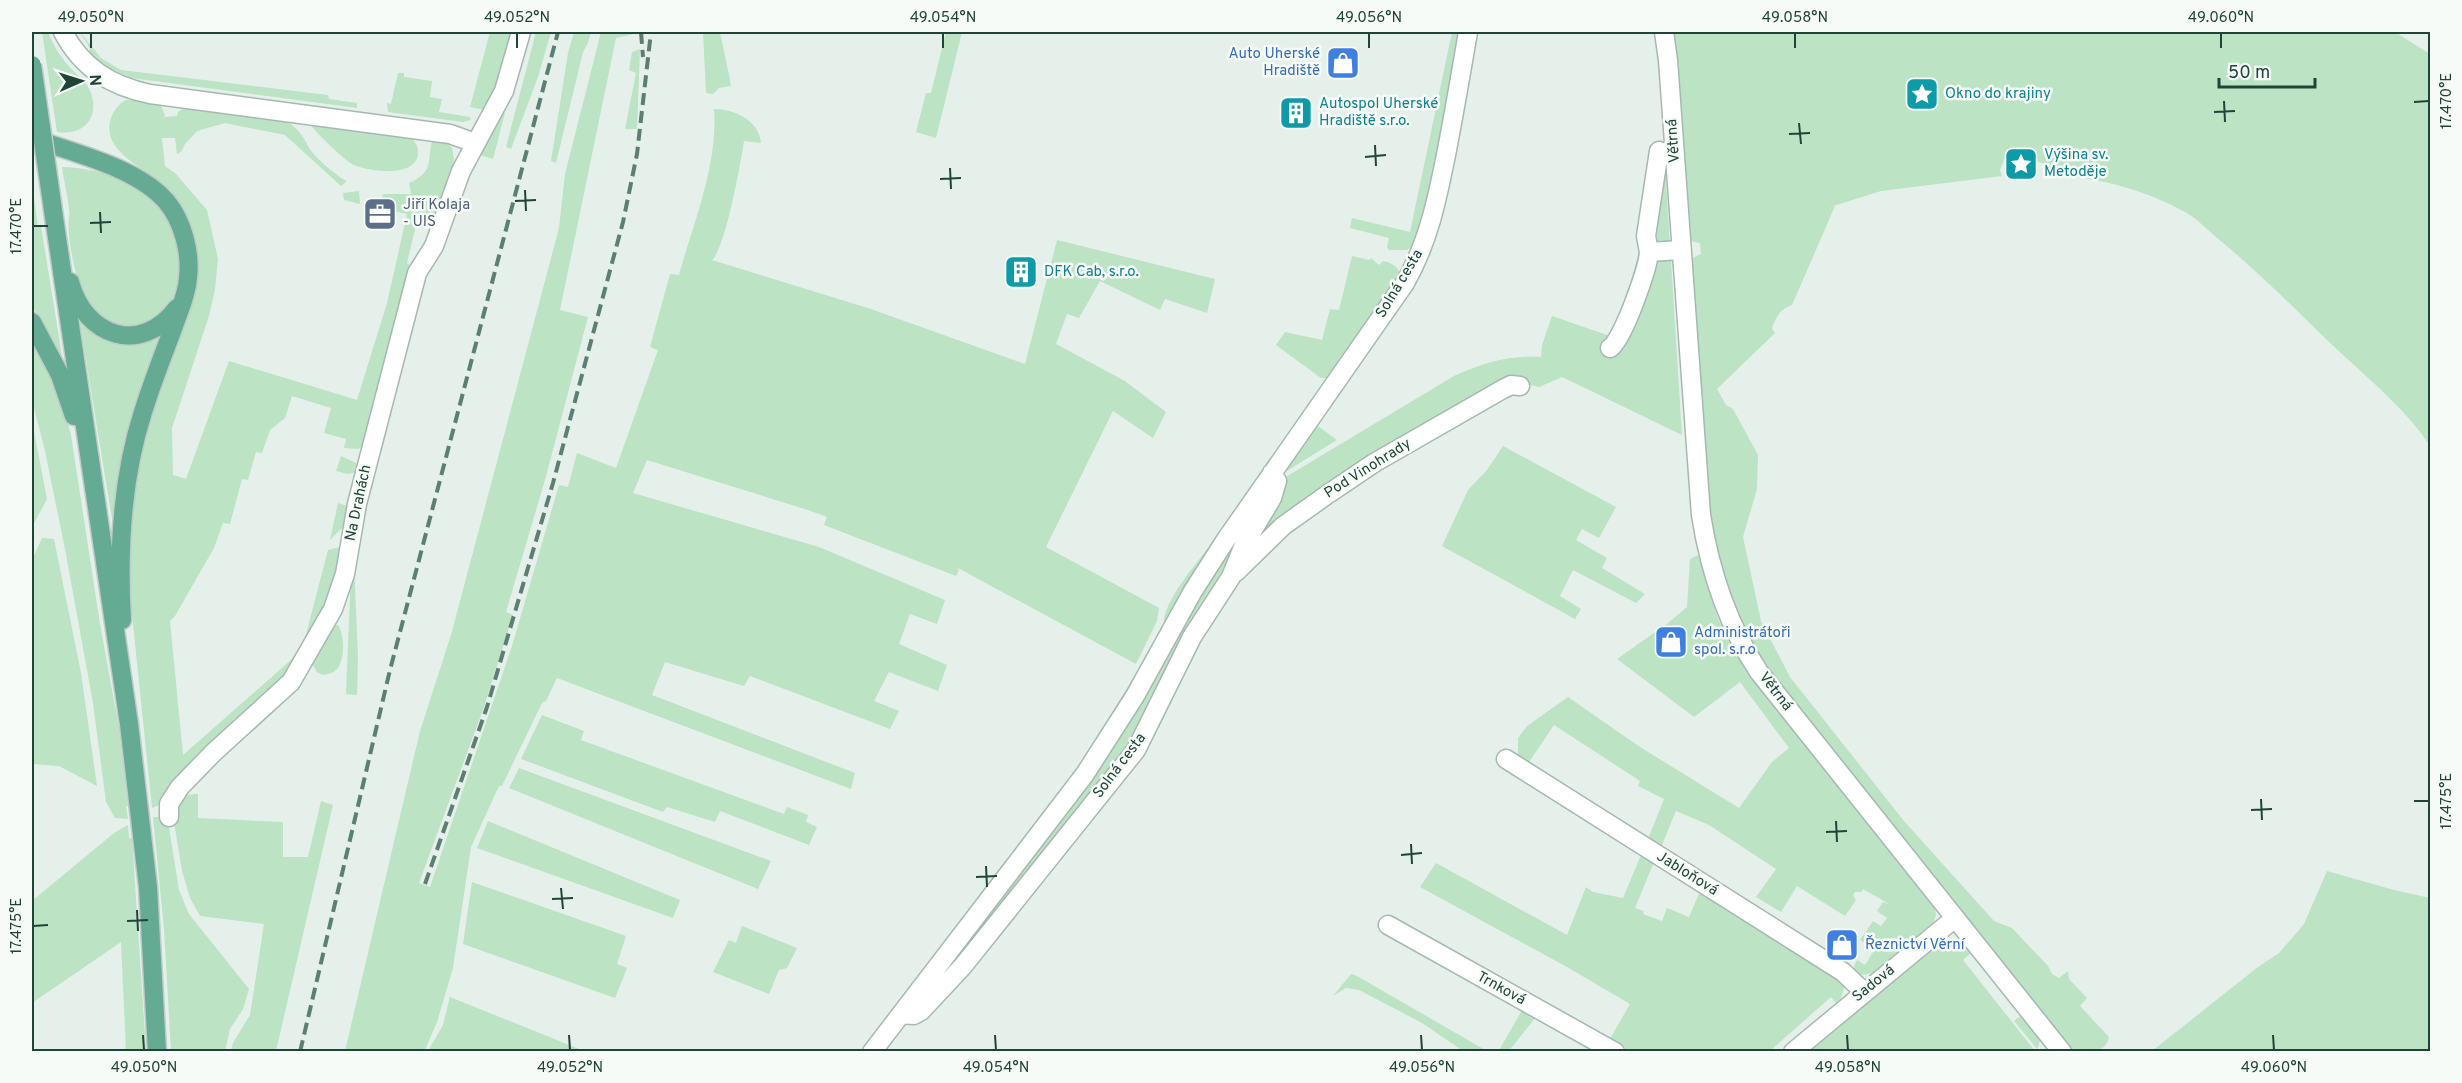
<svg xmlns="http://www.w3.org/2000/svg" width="2462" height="1083" viewBox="0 0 2462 1083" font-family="Overpass,sans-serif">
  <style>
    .green { fill: #bce3c3 }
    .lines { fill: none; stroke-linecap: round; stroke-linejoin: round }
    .minor-casing { stroke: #a6b9b1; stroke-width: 21 }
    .major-casing { stroke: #c1cbc7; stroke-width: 21 }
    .minor { stroke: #fff; stroke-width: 18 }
    .major { stroke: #65aa93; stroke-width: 18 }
    .rail { stroke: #5c7f73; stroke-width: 4; stroke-dasharray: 12 6; stroke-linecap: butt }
    .major-bridge-casing { stroke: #c1cbc7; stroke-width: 21; stroke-linecap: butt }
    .major-bridge { stroke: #65aa93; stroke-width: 18 }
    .ticks { fill: none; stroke: #214438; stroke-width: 2 }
    .labels { text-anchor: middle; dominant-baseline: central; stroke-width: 5; stroke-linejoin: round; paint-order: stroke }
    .shop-label { font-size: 15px; fill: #366cbe; stroke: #f6fbf8; text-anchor: start }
    .culture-label { font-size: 15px; fill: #0d838f; stroke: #f6fbf8; text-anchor: start }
    .street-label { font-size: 15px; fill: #214438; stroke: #f6fbf8 }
    .service-label { font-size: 15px; fill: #4e5e75; stroke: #f6fbf8; text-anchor: start }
    .neatline { fill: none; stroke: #214438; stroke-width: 2 }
    .ticks-label { font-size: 15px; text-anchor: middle; fill: #214438 }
  </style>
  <rect width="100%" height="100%" fill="#e5f0ea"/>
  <!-- green -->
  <path class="green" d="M42,32H48C52,43 59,54 67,64C74,73 88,82 91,93C100,119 82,136 57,132Z
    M80,32L101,58L121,70L328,95L329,99L357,103V108L131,78L107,67L88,52L90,49Z
    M490,32H516L502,81L485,110L470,107Z
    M536,32H551L538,77L511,149L506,147Z
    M574,32H591L588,43L583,52L556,163L551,161L568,53Z
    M601,32L638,33L616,38L560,310L588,317L545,480L506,612L513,615L484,707L419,883L430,887L512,646L559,485L568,487L577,453L616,468L658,350L650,347L670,274L679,275C694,221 718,165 714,109C734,109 759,120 761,143L744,141C741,162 725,250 712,260L868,308L1025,364L1057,240L1215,279L1207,313L1165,299L1160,310L1100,281L1079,318L1067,314L1056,344L1125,381L1166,412L1153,438L1113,411L1046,547L1159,608L1157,621L1136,664L956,567L959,570L956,576L824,525L827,517L805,509L647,460L633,493L819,547L945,600L937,624L910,614L899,644L947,665L938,691L889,672L874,701L899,711L890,729L750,676L744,686L665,662L652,695L855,773L851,789L557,678L546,701L542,703L502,786H499L471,847L453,968L437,1022L425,1050L345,1051L420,731L451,635L559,228L565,174Z
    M703,32H720L730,80L731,86L719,88L713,94L706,93Z
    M946,32H962L936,138L916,132L926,93H931Z
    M1452,32H1462L1448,113L1416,244L1407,250H1389L1387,247L1389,238L1350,228L1352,218L1410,232Z
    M1671,32H2395L2430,54V446C2406,408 2359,371 2326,339C2290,304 2255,269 2216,237C2204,227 2196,217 2181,210C2142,189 2099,178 2055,175L2056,169L2008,149L2000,170L2002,176L1881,191L1827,208L1835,206L1792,305C1781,308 1775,318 1772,328L1775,333L1717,389L1726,405L1733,409L1758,455L1757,489L1743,537L1761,621L1790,677L1904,821L1994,921L2012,928L2048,966L2052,974L2059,978L2068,971L2069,979L2087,998L2080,1006L2109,1037C2106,1055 2086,1051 2072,1051L1978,930L1975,931L1769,675L1747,638L1725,582L1708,516L1688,260L1701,254L1700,243L1688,241Z
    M640,49L637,129H625L636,73L629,70L632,52Z
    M398,73H404V77L432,81L430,97L442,99L439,112L470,117L471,120L463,122L388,112L387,103L391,104Z
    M126,100L159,102L165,115L164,117L177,116L178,112L186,106C207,109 274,113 288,122C298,129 304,137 308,146C313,156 337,177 347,181L341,186L285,135L225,123L197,131L185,144L181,152L177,154L175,138H162L165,166L176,174L207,210L218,259L215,289L209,316L172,428L173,475L186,479L229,361L357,400L387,303L407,214L379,208L383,194H411L409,183C434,172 427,162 432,141L446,142L452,148L454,159L437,221L418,217L407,263L415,269L367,443L358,449L344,448L346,439L324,433L331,408L292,396L285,418L270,430L262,453L256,452L248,480L242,479L230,524L223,523L214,548L175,616L170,621L183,755L291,660L304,642L328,550L348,545L343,570L297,667L159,805L152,808L130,595L131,536L137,474L154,405L192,303C200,271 199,235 181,205C164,177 133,169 116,147C104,132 109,109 126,100Z
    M502,112L505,113L493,159L477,154Z
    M310,124L410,137C415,141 418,145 418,153C417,178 370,172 354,165C345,161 316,133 310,124Z
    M1664,150L1682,435L1562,377L1539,387L1515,381L1245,549L1284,478L1454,376C1483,363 1509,355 1541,357L1542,345L1552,316L1613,337L1650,233Z
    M62,167C96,167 142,183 163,212C190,251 186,332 124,326C111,325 97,319 89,308C77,291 66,234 69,217C71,208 63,178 62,167Z
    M32,182L38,227L41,226L63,362L32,306Z
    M359,191L360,204L344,200L343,193Z
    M1352,256L1369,260L1371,258L1379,265L1383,261C1392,263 1398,266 1400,275L1330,378H1321L1276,345L1285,332L1322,340L1330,309L1339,310Z
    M79,317C107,346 121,344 159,337L124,448L112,519Z
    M32,334L64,408L71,435L100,624L119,728L128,806H126L128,819L115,818L106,802L93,703L65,549L45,451L32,400Z
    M32,421L47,499L32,527Z
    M1318,426L1337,440L1285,472L1315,430Z
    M1503,446L1616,507L1599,538L1582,529L1576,540L1607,558L1602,568L1645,594L1636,603L1573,570L1560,596L1581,609L1575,619L1442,546L1468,490L1487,470Z
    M341,456L356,463L357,469C352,477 345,473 336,471Z
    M338,503L350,507L344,526L330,540Z
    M1255,513L1139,740L916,1009L1041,846L1117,742L1207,585Z
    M42,538L54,539L81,673L97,786L59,766L32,764V560Z
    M1208,548L1213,549L1165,630C1156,610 1196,564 1208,548Z
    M1698,555L1717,616L1734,651L1737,650L1934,903L1936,915L1931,929L1874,973L1861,975L1852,971L1857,960L1865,965L1875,949L1860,940L1873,921L1881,926L1887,918L1877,911L1883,902L1891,905L1863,889L1861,892H1855L1853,895L1856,900L1845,916L1797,886L1781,912L1756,897L1776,869L1709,825L1676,811L1661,847L1648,839L1664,799L1638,786L1640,781L1554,725L1529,762L1525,759L1522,763L1518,759V738L1527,726L1568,697L1640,747L1739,808L1772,762L1789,748L1740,682L1694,717L1617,659L1668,623L1687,607L1690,559Z
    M354,563L358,657L357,695L346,694L351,573Z
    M332,625H338C345,635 345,660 337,669C333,673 329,674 323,675L317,672L310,660Z
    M1153,653L1071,782L1139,668Z
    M542,715L584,731L581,740L784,814L787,807L808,815L806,822L817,827L809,845L720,811L715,822L667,807L663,812L521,759Z
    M519,768L771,861L758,889L509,788Z
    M198,794V818L283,822V857H308L321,801L333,805L276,1051H231L233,1043L250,1015L264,924L200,916L190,898L182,871L173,816L181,795Z
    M1053,805L948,940C979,892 1014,848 1053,805Z
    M153,817H162L168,821L179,890L189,914L249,989L243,1009L230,1029L225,1051H171L164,929Z
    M488,821L680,900L673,918L477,848Z
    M128,825L129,838H132L146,1051H126L121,942L32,1003V901L114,833Z
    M1641,855L1654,862L1635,908L1644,911L1643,914L1662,921L1667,908L1689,917L1701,889L1842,979L1845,985L1841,998L1836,1003L1831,997L1771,1050L1772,1051H1629L1610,1039L1630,1004L1567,967L1420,887L1436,863L1567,935L1586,887L1593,892L1623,898Z
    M2327,871L2394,890L2430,898V1051H2152L2258,967L2279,953L2304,924Z
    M472,882L626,936L617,964L627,968L615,998L463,944Z
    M742,926L797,948L787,968L779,970L769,994L713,972L729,940L736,943Z
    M1952,940L1961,942L1973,951L1963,960L2035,1051L1805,1052L1938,943Z
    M1351,974L1357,976L1487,1051H1463L1422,1023L1359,990L1346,988L1333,996Z
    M450,996V997L584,1051H428L443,1025Z
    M1525,1005L1596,1051L1535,1018L1509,1051L1498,1052Z
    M2024,1013C2032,1024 2045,1035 2037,1049L2014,1021Z"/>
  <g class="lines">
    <defs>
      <path id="minor" d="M63,32C82,68 111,86 150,94L450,134L475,143
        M1664,32L1668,60L1701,515C1710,572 1727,624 1759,672L2062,1052
        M1649,252L1646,236L1659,151
        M1610,348C1623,340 1648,268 1649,252L1680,250
        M1236,572L1283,526L1328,494L1374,463L1503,389L1511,385L1520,386
        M1506,759L1843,972L1864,992
        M169,817V804L180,787L213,753L291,682L333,609L345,574L357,504L417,273L434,246L461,171L504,91L521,32
        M1388,925L1615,1052
        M901,1014L914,1015L921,1011L963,966L1136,750L1192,637L1231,577L1244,545L1272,498L1277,481L1272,473
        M872,1052L1085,774L1135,696L1193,591L1225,541L1405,283C1428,243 1437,200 1446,155C1454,114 1461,73 1468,32
        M1793,1052L1955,918"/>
      <path id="major" d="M32,138C73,153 136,167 166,201C183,221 191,253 188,278C187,295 179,311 174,326C163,355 152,383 143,412C122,477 118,552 122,620
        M55,224L129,724L148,887L157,1052
        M70,282C85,337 141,356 177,308
        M32,322L60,375L74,416"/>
    </defs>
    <!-- minor casing -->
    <use href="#minor" class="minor-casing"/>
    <!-- major casing -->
    <use href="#major" class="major-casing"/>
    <!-- minor -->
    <use href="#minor" class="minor"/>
    <!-- major -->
    <use href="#major" class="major"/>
    <!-- rail -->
    <path class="rail" d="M641,32L643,57
      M425,884L487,707L553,483L623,222L637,154L651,32
      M300,1052L390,670L558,32"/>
    <defs>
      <path id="major-bridge" d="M32,65L55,224"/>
    </defs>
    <!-- major-bridge casing -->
    <use href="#major-bridge" class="major-bridge-casing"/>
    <!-- major-bridge -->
    <use href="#major-bridge" class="major-bridge"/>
  </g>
  <!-- ticks -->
  <path class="ticks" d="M91,33V48M517,33V48M943,33V48M1369,33V48M1795,33V48M2221,33V48M2224,101L2225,122M2414,102L2429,101M2214,112L2235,111M1799,123L1801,144M1789,134L1810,133M1375,145L1376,166M1365,157L1386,155M950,168L951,189M940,179L961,178M525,190L526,211M515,201L536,200M100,212L101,233M90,223L111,222M33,226H48M2261,799L2262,820M2414,801H2429M2251,810L2272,809M1836,821L1837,842M1826,832L1847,831M1411,844L1412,864M1401,855L1422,853M986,866L987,887M976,877L997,876M561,888L563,909M552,899L573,898M137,910L138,931M127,921L148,920M33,926L48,925M143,1035L144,1050M569,1035L570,1050M995,1035L996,1050M1421,1035L1422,1050M1847,1035L1848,1050M2273,1035L2274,1050"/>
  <!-- icons -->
  <defs>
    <symbol id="shop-square" viewBox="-11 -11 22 22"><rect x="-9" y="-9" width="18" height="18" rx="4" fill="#3f7fe0" stroke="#f6fbf8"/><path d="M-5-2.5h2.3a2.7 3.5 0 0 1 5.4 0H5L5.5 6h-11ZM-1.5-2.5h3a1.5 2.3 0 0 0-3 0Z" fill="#fff"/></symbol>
    <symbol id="sight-square" viewBox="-11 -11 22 22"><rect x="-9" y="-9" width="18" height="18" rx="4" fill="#0f9aa8" stroke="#f6fbf8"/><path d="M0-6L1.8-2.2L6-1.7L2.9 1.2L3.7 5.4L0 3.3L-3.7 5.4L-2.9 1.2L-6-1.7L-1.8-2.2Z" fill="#fff"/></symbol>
    <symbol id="building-square" viewBox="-11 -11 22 22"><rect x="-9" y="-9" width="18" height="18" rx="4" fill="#0f9aa8" stroke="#f6fbf8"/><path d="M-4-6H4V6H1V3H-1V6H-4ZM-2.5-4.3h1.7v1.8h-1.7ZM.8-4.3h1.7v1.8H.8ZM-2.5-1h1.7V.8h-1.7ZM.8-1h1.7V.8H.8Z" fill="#fff"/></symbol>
    <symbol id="office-square" viewBox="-11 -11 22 22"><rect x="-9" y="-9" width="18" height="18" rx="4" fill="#5c6f8a" stroke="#f6fbf8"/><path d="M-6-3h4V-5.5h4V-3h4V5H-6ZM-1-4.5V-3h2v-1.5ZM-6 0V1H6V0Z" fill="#fff"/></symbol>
  </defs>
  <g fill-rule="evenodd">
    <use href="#shop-square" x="1324" y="44" width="38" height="38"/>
    <use href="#sight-square" x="1903" y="75" width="38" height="38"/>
    <use href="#building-square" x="1277" y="94" width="38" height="38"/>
    <use href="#sight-square" x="2002" y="145" width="38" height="38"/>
    <use href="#office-square" x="361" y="195" width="38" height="38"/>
    <use href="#building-square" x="1002" y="253" width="38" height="38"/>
    <use href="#shop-square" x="1652" y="623" width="38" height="38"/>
    <use href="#shop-square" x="1823" y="926" width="38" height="38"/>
  </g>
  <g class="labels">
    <!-- shop labels -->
    <g class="shop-label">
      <text x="1320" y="54" text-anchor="end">Auto Uherské<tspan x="1320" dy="17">Hradiště</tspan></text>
      <text x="1694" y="633">Administrátoři<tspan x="1694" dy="17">spol. s.r.o</tspan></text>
      <text x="1865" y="945">Řeznictví Věrní</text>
    </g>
    <!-- culture labels -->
    <g class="culture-label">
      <text x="1945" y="94">Okno do krajiny</text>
      <text x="1319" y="104">Autospol Uherské<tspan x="1319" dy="17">Hradiště s.r.o.</tspan></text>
      <text x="2044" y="155">Výšina sv.<tspan x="2044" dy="17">Metoděje</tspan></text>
      <text x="1044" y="272">DFK Cab, s.r.o.</text>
    </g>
    <!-- street labels -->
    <g class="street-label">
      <text transform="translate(1674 141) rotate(-94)">Větrná</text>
      <text transform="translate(1400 284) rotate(-59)">Solná cesta</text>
      <text transform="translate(1368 469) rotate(-32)">Pod Vinohrady</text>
      <text transform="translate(359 503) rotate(-78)">Na Drahách</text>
      <text transform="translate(1775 692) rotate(52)">Větrná</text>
      <text transform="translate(1120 766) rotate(-53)">Solná cesta</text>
      <text transform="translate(1687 874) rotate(32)">Jabloňová</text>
      <text transform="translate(1874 984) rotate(-39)">Sadová</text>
      <text transform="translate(1501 989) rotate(29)">Trnková</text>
    </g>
    <!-- service labels -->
    <g class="service-label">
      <text x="403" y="205">Jiří Kolaja<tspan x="403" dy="17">- UIS</tspan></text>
    </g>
  </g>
  <!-- border -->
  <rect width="2462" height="1083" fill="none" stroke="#f6fbf8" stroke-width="66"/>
  <!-- north arrow -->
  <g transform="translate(81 81) rotate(87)" stroke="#f6fbf8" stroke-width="4.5" paint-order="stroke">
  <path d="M0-4.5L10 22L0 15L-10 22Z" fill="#214438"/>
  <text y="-9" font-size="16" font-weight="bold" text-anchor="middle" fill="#214438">N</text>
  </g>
  <!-- scale -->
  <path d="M2219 78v9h96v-9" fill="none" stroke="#214438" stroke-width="3"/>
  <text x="2228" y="78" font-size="18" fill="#214438" stroke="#f6fbf8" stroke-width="4.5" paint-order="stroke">50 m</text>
  <rect x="33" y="33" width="2396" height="1017" class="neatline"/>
  <g class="ticks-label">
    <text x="91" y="22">49.050°N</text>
    <text x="517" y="22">49.052°N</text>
    <text x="943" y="22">49.054°N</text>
    <text x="1369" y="22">49.056°N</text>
    <text x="1795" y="22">49.058°N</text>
    <text x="2221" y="22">49.060°N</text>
    <text transform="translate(2446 101) rotate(-90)" y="5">17.470°E</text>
    <text transform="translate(16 226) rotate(-90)" y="5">17.470°E</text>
    <text transform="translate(2446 801) rotate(-90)" y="5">17.475°E</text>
    <text transform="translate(16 926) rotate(-90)" y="5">17.475°E</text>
    <text x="144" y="1072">49.050°N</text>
    <text x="570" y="1072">49.052°N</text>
    <text x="996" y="1072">49.054°N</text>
    <text x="1422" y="1072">49.056°N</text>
    <text x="1848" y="1072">49.058°N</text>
    <text x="2274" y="1072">49.060°N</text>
  </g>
</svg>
